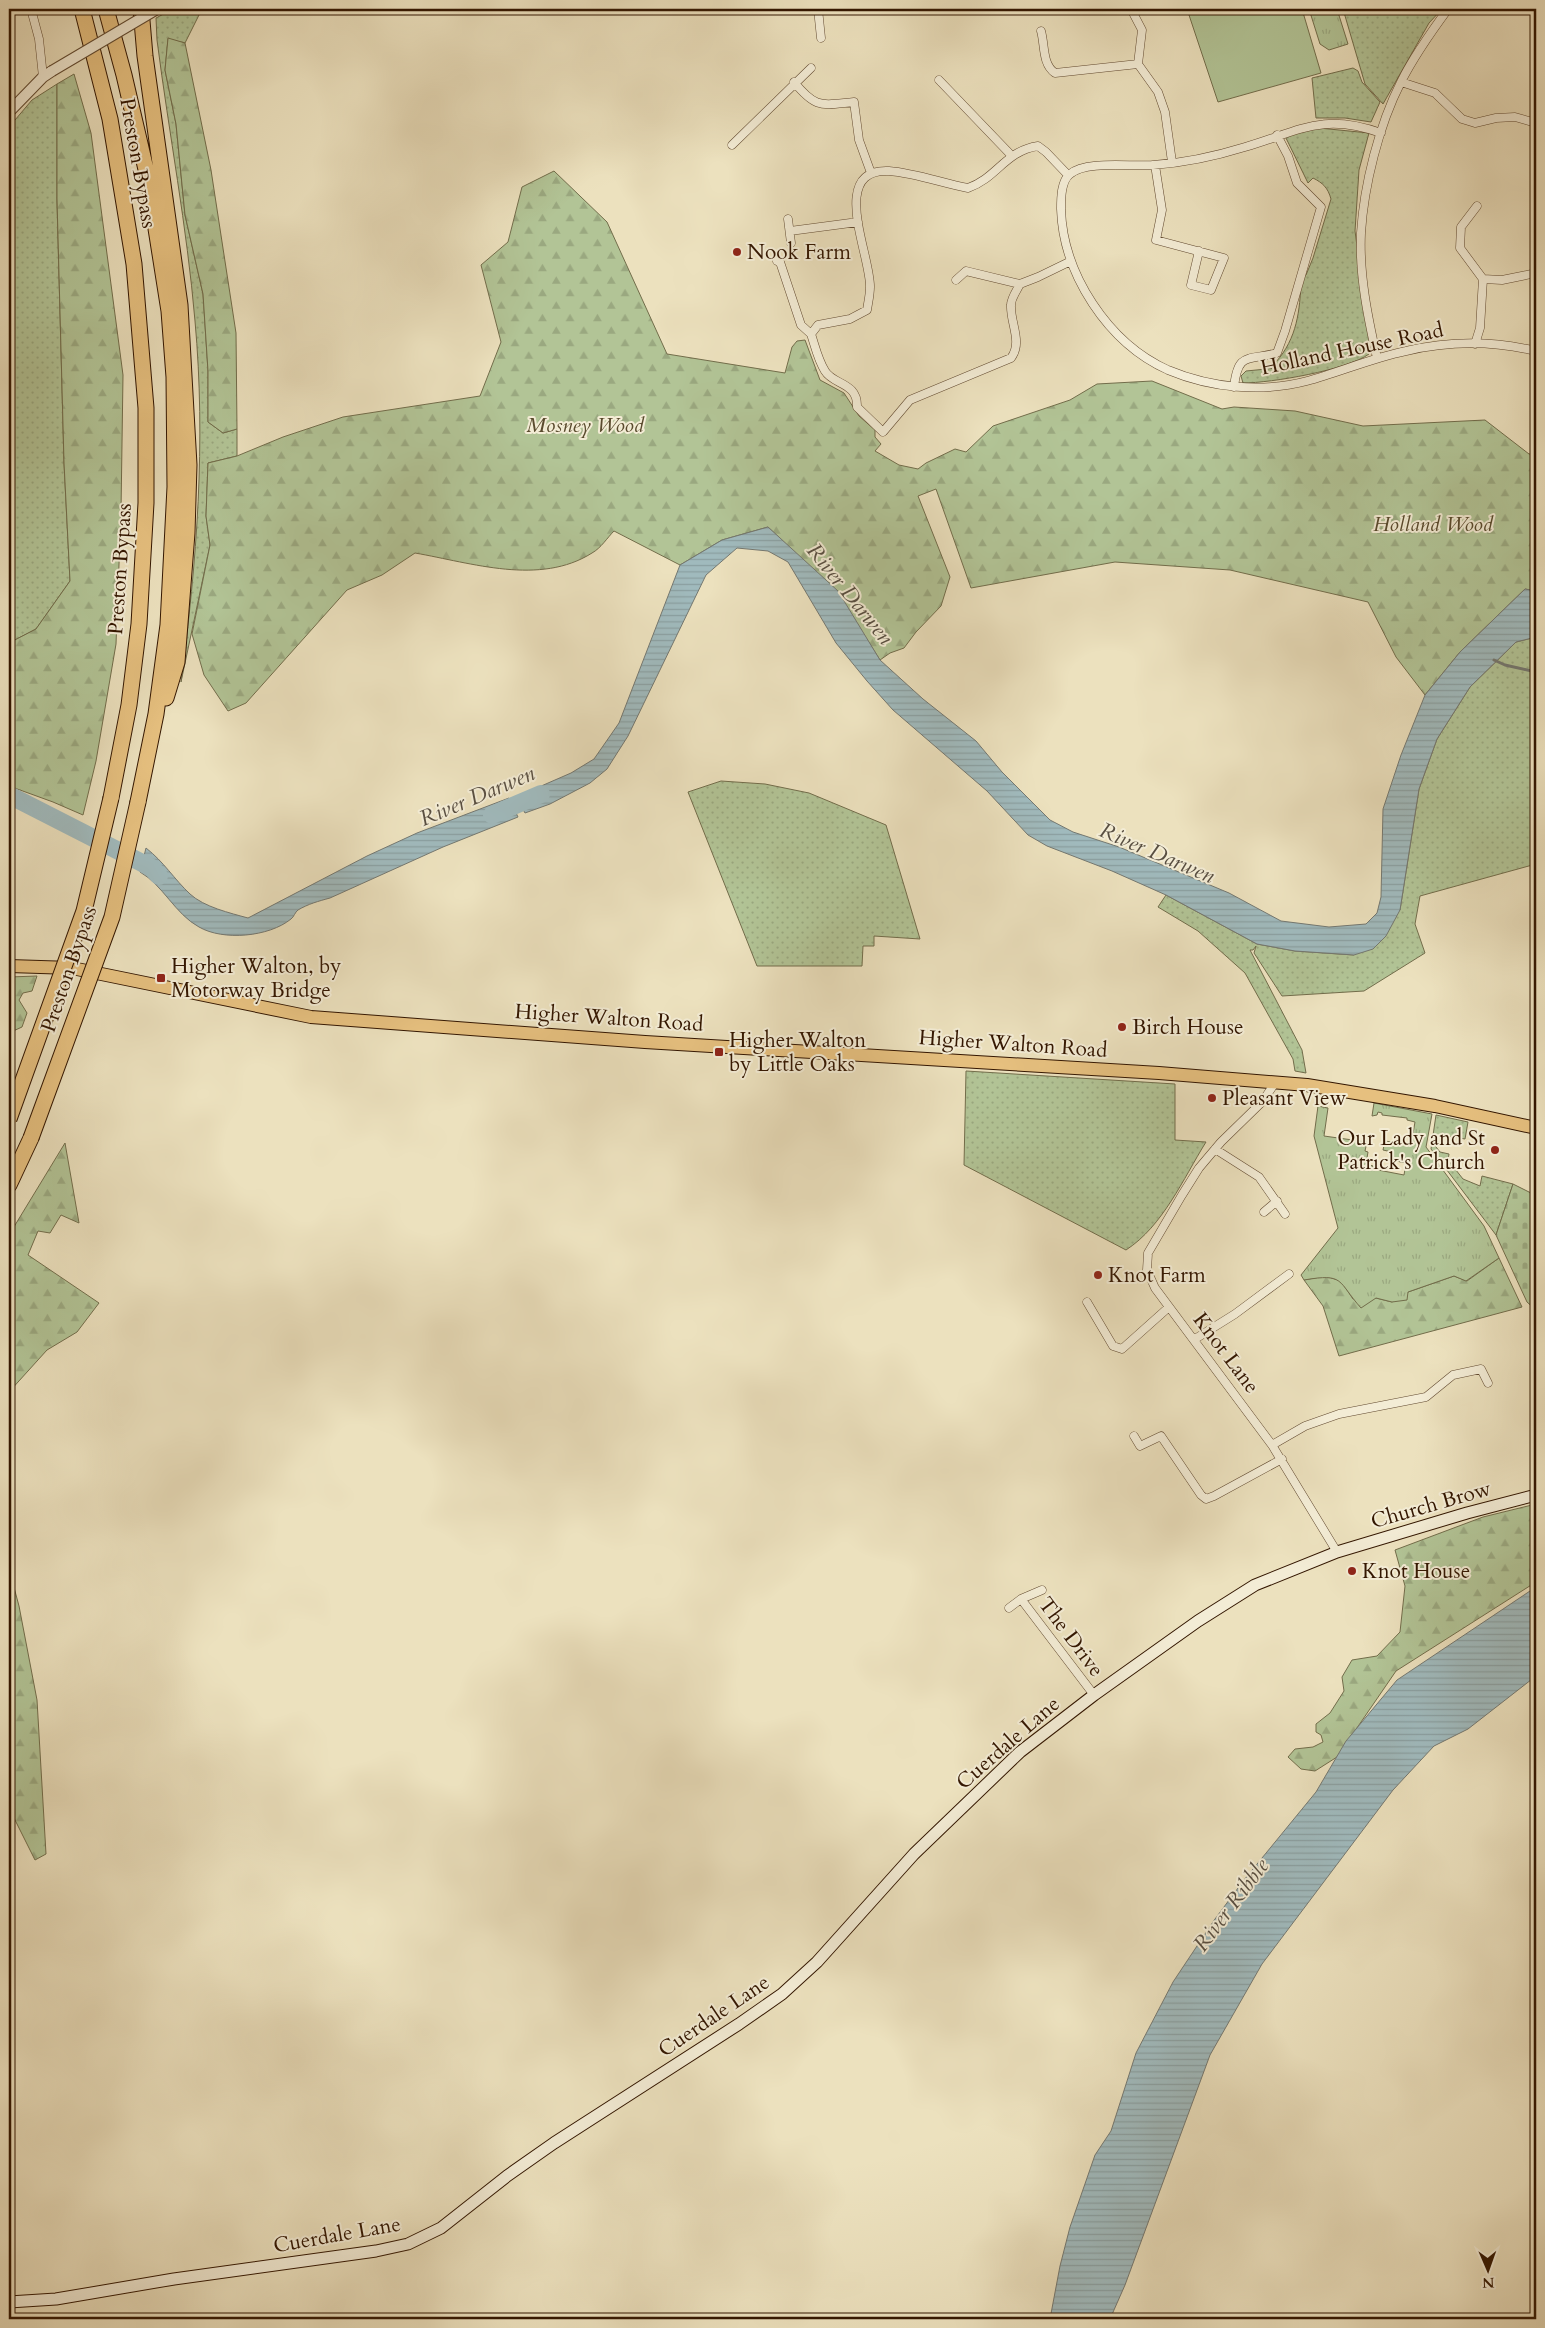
<svg xmlns="http://www.w3.org/2000/svg" width="1545" height="2328" viewBox="0 0 1545 2328" font-family="Cardo,serif">
  <style>
    .grass { fill: url(#grass-dots); stroke: #726d4b }
    .forest { fill: url(#forest-firs); stroke: #726d4b }
    .cemetery { fill: url(#cemetery-stones); stroke: #726d4b }
    .park { fill: url(#park-tufts); stroke: #726d4b }
    .garden { fill: #b2c496; stroke: #726d4b }
    .water { fill: url(#water-rules); stroke: #747871 }
    .lines { fill: none; stroke-linecap: round; stroke-linejoin: round }
    .stream { stroke: #747871; stroke-width: 3 }
    .river { stroke: #a0babd; stroke-width: 18 }
    .minor-casing { stroke: #614930; stroke-width: 9 }
    .tertiary-casing { stroke: #614930; stroke-width: 12 }
    .secondary-casing { stroke: #331600; stroke-width: 13 }
    .primary-casing { stroke: #331600; stroke-width: 14 }
    .motorway-casing { stroke: #331600; stroke-width: 17 }
    .minor { stroke: #f3ecd5; stroke-width: 8 }
    .tertiary { stroke: #f3ecd5; stroke-width: 10 }
    .secondary { stroke: #f3ecd5; stroke-width: 11 }
    .primary { stroke: #e6c07f; stroke-width: 12 }
    .motorway { stroke: #e6c07f; stroke-width: 15 }
    .tertiary-bridge-casing { stroke: #614930; stroke-width: 12; stroke-linecap: butt }
    .motorway-bridge-casing { stroke: #331600; stroke-width: 17; stroke-linecap: butt }
    .tertiary-bridge { stroke: #f3ecd5; stroke-width: 10 }
    .motorway-bridge { stroke: #e6c07f; stroke-width: 15 }
    .poi-dot { fill: #8f2418; stroke: #f3ecd5; stroke-width: 2 }
    .labels { text-anchor: middle; dominant-baseline: central; stroke-width: 4; stroke-linejoin: round; paint-order: stroke }
    .street-label { font-size: 21px; fill: #331600; stroke: #f3ecd5 }
    .poi-label { font-size: 21px; fill: #331600; stroke: #f3ecd5; text-anchor: start }
    .park-label { font-size: 21px; font-style: italic; fill: #594a2d; stroke: #f3ecd5 }
    .water-label { font-size: 22px; font-style: italic; fill: #594f42; stroke: #f3ecd5 }
  </style>
  <defs>
    <pattern id="grass-dots" width="8" height="8" patternUnits="userSpaceOnUse" patternTransform="scale(1.25)"><rect width="8" height="8" fill="#b2c496"/><path d="M2 2h.1M6 6h.1" fill="none" stroke="#9aa880" stroke-width="1.8" stroke-linecap="round"/></pattern>
    <pattern id="forest-firs" width="22" height="20" patternUnits="userSpaceOnUse" patternTransform="scale(1.25)"><rect width="22" height="20" fill="#b2c496"/><path d="M5 1l3.5 6h-7zM16 11l3.5 6h-7z" fill="#9aa880"/></pattern>
    <pattern id="cemetery-stones" width="16" height="16" patternUnits="userSpaceOnUse" patternTransform="scale(1.25)"><rect width="16" height="16" fill="#b2c496"/><path d="M2 7V4a2 2 0 0 1 4 0v3zM10 15v-3a2 2 0 0 1 4 0v3z" fill="#9aa880"/></pattern>
    <pattern id="park-tufts" width="24" height="20" patternUnits="userSpaceOnUse" patternTransform="scale(1.25)"><rect width="24" height="20" fill="#b2c496"/><path d="M3 7l-1-3M5 7V3M7 7l1-3M15 17l-1-3M17 17v-4M19 17l1-3" fill="none" stroke="#9aa880"/></pattern>
    <pattern id="water-rules" width="6" height="5" patternUnits="userSpaceOnUse" patternTransform="scale(1.25)"><rect width="6" height="5" fill="#a0babd"/><path d="M0 2.5h6" fill="none" stroke="#8a9fa1"/></pattern>
  </defs>
  <rect width="100%" height="100%" fill="#ece1be"/>
  <filter id="stains"><feTurbulence type="fractalNoise" baseFrequency=".004" numOctaves="4"/><feColorMatrix values="0 0 0 0 .2 0 0 0 0 .09 0 0 0 0 .02 0 0 0 .5 -.17"/></filter>
  <radialGradient id="worn" r=".72"><stop offset=".6" stop-color="#630" stop-opacity="0"/><stop offset="1" stop-color="#630" stop-opacity=".3"/></radialGradient>
  <!-- grass -->
  <path class="grass" d="M173,9H202L185,43L168,39L165,70L176,124L185,215L203,294L208,371V422L223,433L237,429V456L208,463L206,516L210,545L181,682C197,561 206,442 195,321C187,227 169,134 157,40L156,18Z
    M1343,9H1442L1429,23L1383,104L1365,84Z
    M1353,68L1358,71L1362,82L1380,102L1371,122L1345,118H1316L1312,78Z
    M57,84V202L64,463L70,581L36,629L9,643V127L32,100Z
    M1319,128L1369,133L1359,170L1355,231L1370,344L1369,354C1347,370 1271,383 1243,383L1241,376L1246,371L1277,368L1276,362C1297,338 1300,311 1301,280L1306,275L1313,258L1331,199C1328,188 1323,183 1313,178L1308,183L1285,136Z
    M1536,637V864L1420,896L1415,924L1425,953L1364,991L1282,996L1254,953L1256,946L1253,950H1250L1302,1050L1306,1073L1295,1071L1293,1059L1245,973L1198,931L1158,907L1166,895L1257,944L1295,951L1354,955L1400,910L1419,789L1437,739L1470,687L1516,642Z
    M721,781L765,784L809,793L886,825L920,939L874,936V946H863L862,966H757L688,792Z
    M966,1071L1175,1084V1140L1206,1142C1183,1179 1163,1226 1126,1250L964,1165Z
    M1436,1115L1468,1122L1465,1139L1442,1135L1439,1144L1432,1140V1142L1440,1152L1449,1154L1448,1160L1463,1179L1480,1186L1482,1176L1513,1184L1496,1235L1431,1149Z"/>
  <!-- forest -->
  <path class="forest" d="M168,38L185,43L211,170L236,333L237,429L223,433L208,422V371L203,294L185,215L176,124L165,70Z
    M74,74L91,133L123,375L121,511L116,644L96,761L83,815L53,802L9,786V643L36,629L70,581L64,463L57,199V84Z
    M554,171L607,222L667,354L785,373L792,347L797,341L805,340L820,380L844,393L859,416L875,430V437L881,444L875,451L899,465L918,469L926,463L955,449L966,452L993,426L1070,400L1097,384L1152,381L1222,409L1234,407L1295,411L1363,426L1485,420L1529,454H1536V591L1525,589L1460,652L1425,695L1396,657L1368,602L1230,570L1115,562L971,588L936,489L918,496L950,577L941,606L916,632L904,648L890,653L880,660C850,610 811,567 768,527L722,540L680,565L614,531C607,538 601,548 592,553C540,586 472,563 415,553L382,575L347,590L246,703L228,711L204,675L192,634L210,545L206,516L208,463L237,456L283,437L343,417L480,396L501,342L481,265L508,242L522,187Z
    M37,976L32,991L23,993L19,1000L27,1013L22,1027L11,1032L9,1036V977Z
    M65,1143L79,1223L61,1215L50,1233L38,1231L28,1255L99,1303L77,1332L47,1350L9,1392V1235Z
    M1499,1258L1522,1307L1339,1356L1323,1306L1304,1280L1325,1276L1341,1281L1353,1299L1376,1298L1392,1302L1408,1292L1454,1276L1467,1281Z
    M1536,1504V1582L1396,1671L1337,1757L1315,1771L1301,1769L1288,1757L1295,1749L1313,1747L1323,1742L1321,1735L1316,1732V1724L1330,1713L1344,1691L1342,1677L1352,1660L1377,1656L1400,1632L1405,1586L1395,1550L1483,1517Z
    M9,1569L19,1606L37,1700L46,1854L35,1860L9,1808Z"/>
  <!-- cemetery -->
  <path class="cemetery" d="M1513,1184L1533,1194L1531,1204L1536,1214V1310L1527,1302L1496,1235Z"/>
  <!-- park -->
  <path class="park" d="M1309,9H1337L1348,44L1329,50L1320,44Z
    M1374,1103L1432,1114L1426,1147L1484,1226L1499,1258L1466,1281L1454,1276L1408,1292L1407,1300L1392,1302L1376,1298L1361,1308C1337,1281 1345,1273 1304,1280L1301,1275L1338,1228L1314,1136L1318,1106L1328,1108L1324,1136L1367,1142L1365,1151L1368,1152L1366,1164L1373,1166V1169L1404,1175L1406,1163L1391,1160L1392,1152L1383,1150L1385,1141L1411,1145L1415,1122L1407,1120V1118L1382,1115V1113L1378,1112L1377,1115L1372,1116Z"/>
  <!-- garden -->
  <path class="garden" d="M1187,9H1302L1321,73L1218,102Z"/>
  <!-- water -->
  <path class="water" d="M768,527L838,591L880,660L923,699L976,741L1002,772L1050,820L1073,832L1119,847L1229,893L1281,921L1329,927L1366,924L1377,913L1381,897L1383,809L1401,755L1425,695L1460,652L1525,589L1536,591V637L1516,642L1470,687L1437,739L1419,789L1400,910L1386,936L1373,949L1354,955L1295,951L1257,944L1166,895L1112,871L1047,846L1028,835L987,791L893,710L867,681L836,643L788,562L768,551L737,548L706,575L628,736L607,769L590,783L550,804L525,813L516,797L571,773L594,759L619,723L680,565L722,540Z
    M509,798L518,817L443,847L330,898C319,901 308,904 298,910C295,912 294,917 291,919C269,937 223,941 199,927C175,914 163,885 140,872L146,848C164,862 174,879 190,894C204,907 230,913 248,918L367,856L417,833Z
    M1536,1587V1676L1468,1729L1434,1746L1393,1790L1262,1964L1210,2055L1125,2285L1110,2319H1050L1060,2266L1070,2227L1095,2155L1111,2131L1136,2053L1173,1982L1215,1919L1244,1880L1316,1792L1346,1741L1397,1680Z"/>
  <g class="lines">
    <!-- stream -->
    <path class="stream" d="M1494,660L1505,665L1536,672"/>
    <!-- river -->
    <path class="river" d="M9,795L152,868L159,876
      M492,815L541,794"/>
    <defs>
      <path id="minor" d="M31,9L39,39L43,77
        M818,9L821,38
        M1131,9L1142,30L1138,64
        M1041,31C1045,45 1042,64 1055,73L1138,64L1158,92L1165,112L1172,162
        M939,80L1011,155
        M794,82C816,109 821,105 854,102L859,140L871,173
        M1401,82L1435,93L1462,119L1475,123L1496,118L1515,117L1536,123
        M1381,133C1322,112 1300,131 1245,147C1216,156 1183,163 1153,165C1132,167 1086,160 1070,174C1061,181 1061,198 1061,209C1063,274 1108,343 1168,370C1211,388 1262,393 1307,381C1340,372 1372,358 1406,351C1448,341 1494,341 1536,351
        M732,145L811,68
        M1155,165L1162,210L1156,240L1224,258L1211,290L1191,285L1199,251
        M1477,206L1461,227L1460,248L1483,279
        M788,219L791,243
        M790,231L858,222
        M777,261L780,262L801,325L811,334
        M956,280L966,271L1020,284
        M811,334L818,325L850,319L867,310C868,303 870,295 870,287C871,256 828,168 889,171C915,173 942,183 968,188C997,178 1005,151 1038,146L1046,152L1068,175
        M811,334C815,346 818,360 825,371C833,385 858,382 857,407L883,432L910,400L1011,358C1023,342 1010,323 1011,305C1011,298 1017,290 1020,284L1038,277L1071,261
        M1475,344L1480,328L1483,279L1502,280L1536,273
        M1377,358C1368,318 1359,275 1361,233C1364,185 1379,125 1401,82C1414,56 1431,32 1448,9
        M1234,387C1238,351 1248,361 1277,353L1285,331L1321,207L1297,183L1288,156L1277,135
        M1275,1083L1262,1102L1221,1142L1199,1168L1182,1195L1148,1253L1147,1270L1155,1288L1272,1445L1337,1552
        M1215,1149L1259,1177L1285,1214
        M1536,1183V1182
        M1264,1212L1277,1201
        M1087,1302L1113,1346L1122,1349L1169,1307
        M1195,1339L1235,1314L1289,1274
        M1134,1436L1140,1446L1161,1436L1201,1495L1206,1499L1214,1496L1282,1459
        M1272,1445L1305,1426L1339,1414L1426,1397L1453,1375L1481,1369L1488,1383
        M1021,1599L1094,1695
        M1009,1608L1021,1599L1042,1590"/>
      <path id="tertiary" d="M9,112L43,77L52,71"/>
      <path id="secondary" d="M9,2302L56,2299L174,2279L376,2251L408,2244L441,2228L507,2176L554,2143L739,2024L782,1994L817,1962L914,1854L1020,1752L1094,1695L1198,1621L1255,1585L1337,1552L1467,1513L1536,1495"/>
      <path id="primary" d="M9,966L72,968L311,1017L645,1042L1159,1073L1307,1085L1435,1106L1536,1128"/>
      <path id="motorway" d="M82,9L110,119L134,264L146,408V503L139,624L129,705L111,798
        M106,9L124,75L148,178L169,311L174,377L175,487L168,625L156,714L138,802
        M141,9L145,56L180,305L189,465L187,533L177,662L166,698
        M9,1185L31,1138"/>
    </defs>
    <!-- minor casing -->
    <use href="#minor" class="minor-casing"/>
    <!-- tertiary casing -->
    <use href="#tertiary" class="tertiary-casing"/>
    <!-- secondary casing -->
    <use href="#secondary" class="secondary-casing"/>
    <!-- primary casing -->
    <use href="#primary" class="primary-casing"/>
    <!-- motorway casing -->
    <use href="#motorway" class="motorway-casing"/>
    <!-- minor -->
    <use href="#minor" class="minor"/>
    <!-- tertiary -->
    <use href="#tertiary" class="tertiary"/>
    <!-- secondary -->
    <use href="#secondary" class="secondary"/>
    <!-- primary -->
    <use href="#primary" class="primary"/>
    <!-- motorway -->
    <use href="#motorway" class="motorway"/>
    <defs>
      <path id="tertiary-bridge" d="M52,71L157,9"/>
      <path id="motorway-bridge" d="M9,1119L84,911L111,798
        M31,1138L112,917L138,802"/>
    </defs>
    <!-- tertiary-bridge casing -->
    <use href="#tertiary-bridge" class="tertiary-bridge-casing"/>
    <!-- motorway-bridge casing -->
    <use href="#motorway-bridge" class="motorway-bridge-casing"/>
    <!-- tertiary-bridge -->
    <use href="#tertiary-bridge" class="tertiary-bridge"/>
    <!-- motorway-bridge -->
    <use href="#motorway-bridge" class="motorway-bridge"/>
  </g>
  <!-- markers -->
  <g class="poi-dot">
    <circle cx="737" cy="252" r="5"/>
    <rect x="156" y="973" width="10" height="10" rx="2.5"/>
    <circle cx="1122" cy="1027" r="5"/>
    <rect x="714" y="1047" width="10" height="10" rx="2.5"/>
    <circle cx="1212" cy="1098" r="5"/>
    <circle cx="1495" cy="1150" r="5"/>
    <circle cx="1098" cy="1275" r="5"/>
    <circle cx="1352" cy="1571" r="5"/>
  </g>
  <g class="labels">
    <!-- street labels -->
    <g class="street-label">
      <text transform="translate(138 163) rotate(80)">Preston Bypass</text>
      <text transform="translate(1352 349) rotate(-12)">Holland House Road</text>
      <text transform="translate(120 569) rotate(-86)">Preston Bypass</text>
      <text transform="translate(69 969) rotate(-71)">Preston Bypass</text>
      <text transform="translate(609 1018) rotate(4)">Higher Walton Road</text>
      <text transform="translate(1013 1044) rotate(4)">Higher Walton Road</text>
      <text transform="translate(1226 1353) rotate(53)">Knot Lane</text>
      <text transform="translate(1431 1505) rotate(-16)">Church Brow</text>
      <text transform="translate(1071 1637) rotate(53)">The Drive</text>
      <text transform="translate(1008 1743) rotate(-41)">Cuerdale Lane</text>
      <text transform="translate(714 2016) rotate(-34)">Cuerdale Lane</text>
      <text transform="translate(337 2235) rotate(-10)">Cuerdale Lane</text>
    </g>
    <!-- poi labels -->
    <g class="poi-label">
      <text x="747" y="252">Nook Farm</text>
      <text x="171" y="966">Higher Walton, by<tspan x="171" dy="24">Motorway Bridge</tspan></text>
      <text x="1132" y="1027">Birch House</text>
      <text x="729" y="1040">Higher Walton<tspan x="729" dy="24">by Little Oaks</tspan></text>
      <text x="1222" y="1098">Pleasant View</text>
      <text x="1485" y="1138" text-anchor="end">Our Lady and St<tspan x="1485" dy="24">Patrick's Church</tspan></text>
      <text x="1108" y="1275">Knot Farm</text>
      <text x="1362" y="1571">Knot House</text>
    </g>
    <!-- park labels -->
    <g class="park-label">
      <text x="585" y="425">Mosney Wood</text>
      <text x="1433" y="524">Holland Wood</text>
    </g>
    <!-- water labels -->
    <g class="water-label">
      <text transform="translate(850 594) rotate(51)">River Darwen</text>
      <text transform="translate(477 796) rotate(-23)">River Darwen</text>
      <text transform="translate(1157 853) rotate(23)">River Darwen</text>
      <text transform="translate(1231 1905) rotate(-53)">River Ribble</text>
    </g>
  </g>
  <!-- margin -->
  <rect width="1545" height="2328" fill="none" stroke="#ece1be" stroke-width="30"/>
  <rect x="10" y="10" width="1525" height="2308" fill="none" stroke="#331600" stroke-width="2.5"/>
  <rect x="15" y="15" width="1515" height="2298" fill="none" stroke="#331600"/>
  <!-- north arrow -->
  <g transform="translate(1488 2270) rotate(178)" stroke="#f3ecd5" stroke-width="4" paint-order="stroke">
  <path d="M0-4L9 19L0 12L-9 19Z" fill="#331600"/>
  <text y="-8" font-size="14" font-weight="bold" text-anchor="middle" fill="#331600">N</text>
  </g>
  <rect width="100%" height="100%" filter="url(#stains)"/>
  <rect width="100%" height="100%" fill="url(#worn)"/>
</svg>
